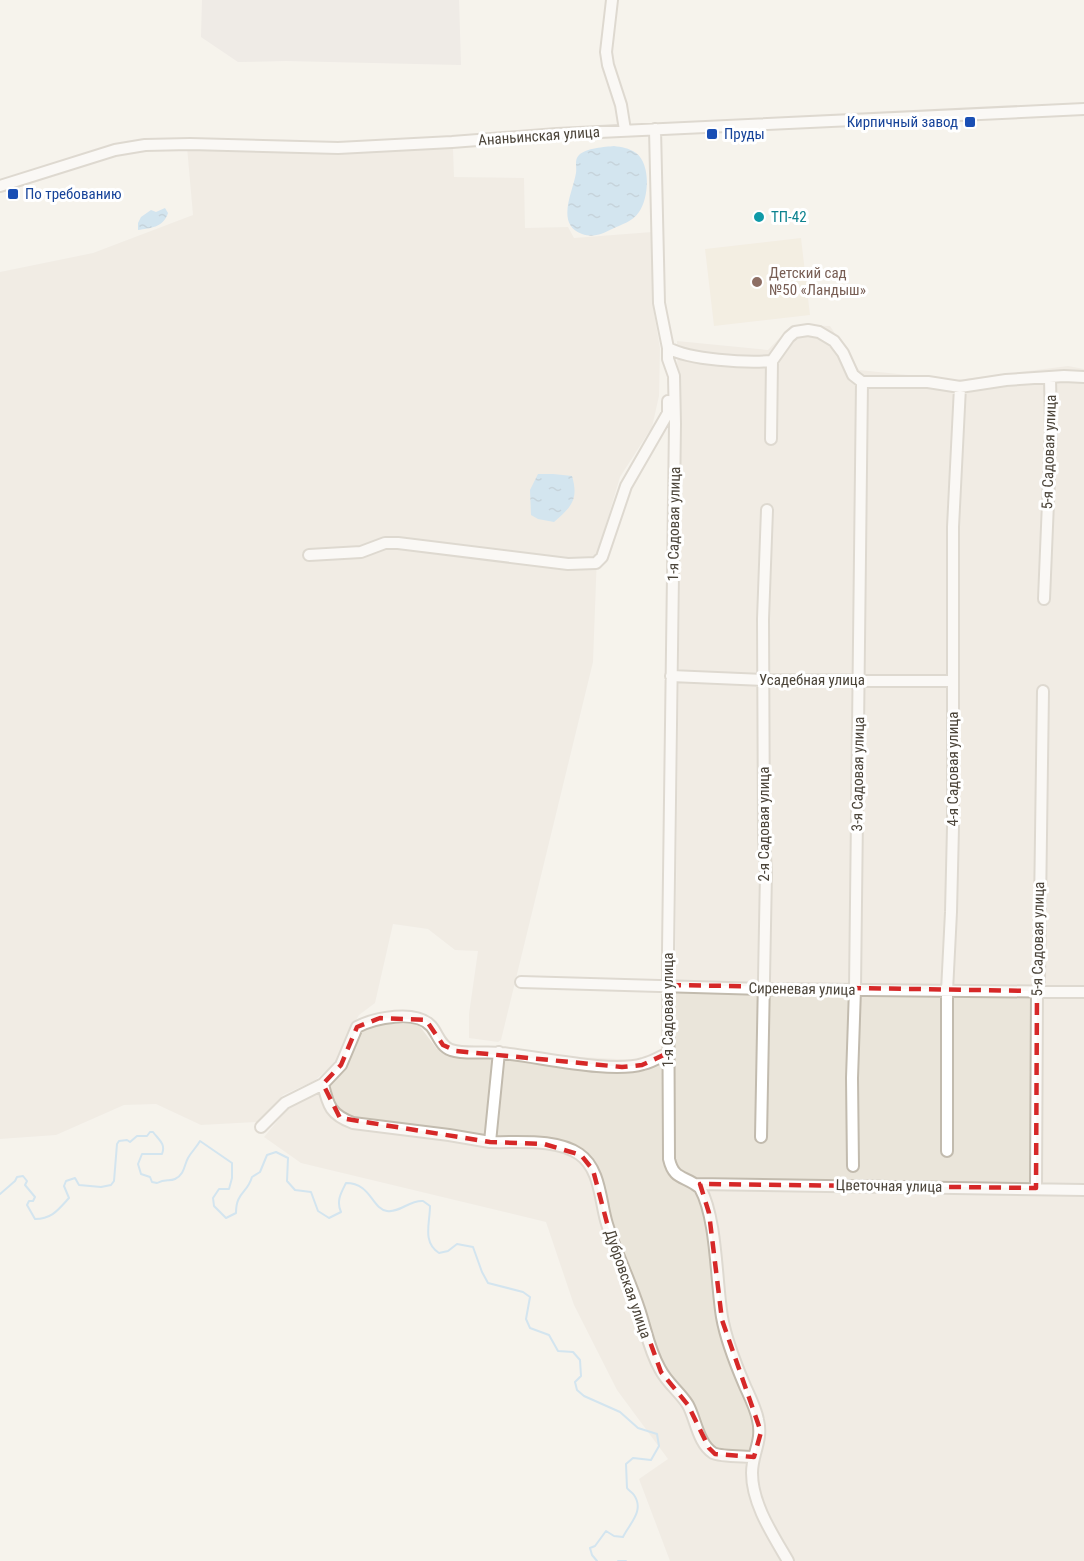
<svg xmlns="http://www.w3.org/2000/svg" width="1084" height="1561" viewBox="0 0 1084 1561" font-family="'Roboto Condensed',sans-serif">
  <style>
    .residential { fill: #eae5da }
    .industrial { fill: #e6e2dd }
    .education { fill: #efe8d6 }
    .water { fill: url(#water-ripples) }
    .lines { fill: none; stroke-linecap: round; stroke-linejoin: round }
    .stream { stroke: #a9d4f2; stroke-width: 2 }
    .minor-casing { stroke: #c2bbae; stroke-width: 14 }
    .minor { stroke: #fff; stroke-width: 10 }
    .marked { fill: none; stroke: #d62828; stroke-width: 4.5; stroke-dasharray: 12 8; stroke-linejoin: round }
    .transit-dot { fill: #1a4fb4; stroke: #fff; stroke-width: 2 }
    .culture-dot { fill: #0f9aa8; stroke: #fff; stroke-width: 2 }
    .education-dot { fill: #8d6e63; stroke: #fff; stroke-width: 2 }
    .labels { text-anchor: middle; dominant-baseline: central; stroke-width: 6; stroke-linejoin: round; paint-order: stroke }
    .transit-label { font-size: 15px; fill: #164399; stroke: #fff; text-anchor: start }
    .street-label { font-size: 15px; fill: #4b4439; stroke: #fff }
    .culture-label { font-size: 15px; fill: #0d838f; stroke: #fff; text-anchor: start }
    .education-label { font-size: 15px; fill: #785e54; stroke: #fff; text-anchor: start }
  </style>
  <defs>
    <pattern id="water-ripples" width="26" height="14" patternUnits="userSpaceOnUse" patternTransform="scale(1.5)"><rect width="26" height="14" fill="#a9d4f2"/><path d="M2 4q2-2 4 0t4 0M15 11q2-2 4 0t4 0" fill="none" stroke="#8caec5"/></pattern>
  </defs>
  <rect width="100%" height="100%" fill="#f6f3ec"/>
  <!-- residential -->
  <path class="residential" d="M187,147L453,148L454,177L524,178L525,228L568,227L574,238L652,232L653,307L660,348L659,396L652,427L620,477L597,555L593,662L501,1040L498,1042L469,1038V1014L478,951L455,950L428,929L393,924L375,1003L359,1015L344,1041L334,1064L314,1081L283,1095L258,1122L201,1125L156,1104L124,1105L56,1135L0,1139V272L93,253L193,215Z
    M792,325L830,326L859,370L957,380L1068,366L1084,369V1561H670L639,1479L668,1459L617,1390L574,1305L546,1222L301,1163L264,1137L290,1106L332,1081L361,1033L378,1023L418,1024L437,1049L674,1062L680,569L677,341L768,350Z"/>
  <!-- industrial -->
  <path class="industrial" d="M202,0H459L461,65L286,61L238,62L201,37Z"/>
  <!-- education -->
  <path class="education" d="M801,238L810,315L714,326L705,249Z"/>
  <!-- water -->
  <path class="water" d="M614,146C621,147 629,148 636,153C651,164 649,198 639,212C632,222 622,224 612,229C602,234 593,238 582,234C555,224 573,192 576,173C577,167 574,160 579,155C586,148 605,147 614,146Z
    M165,208L168,213C163,228 150,228 138,230V223L141,217L151,210L156,212Z
    M538,474H553L572,476C579,500 571,507 554,522L538,519L531,515L530,490Z"/>
  <g class="lines">
    <!-- stream -->
    <path class="stream" d="M0,1194L15,1181L17,1177L23,1176L27,1181L25,1185L35,1197L33,1201H29L27,1205L35,1219C52,1219 58,1210 69,1198L64,1186L66,1181L75,1178L79,1185L101,1187L111,1185L114,1181L117,1144L119,1141L127,1140L130,1142L137,1136H147L150,1132H153C159,1140 166,1144 162,1154H142L138,1164L141,1174L150,1177L152,1182L157,1183C166,1178 169,1182 175,1179C185,1174 184,1165 188,1158C192,1151 196,1148 200,1141L232,1163V1178L229,1189H219L213,1198L214,1206L226,1218L236,1213C236,1192 247,1194 252,1177L260,1172L267,1155L276,1152L288,1158L287,1181L295,1190L311,1192L318,1211L329,1218L341,1212C336,1201 341,1193 346,1183C371,1183 372,1209 387,1211C400,1213 409,1200 423,1201L430,1206C430,1223 422,1242 439,1253L448,1251L457,1244L473,1247L482,1272L488,1283L523,1292L530,1297L526,1319L530,1328L549,1335L558,1351L573,1352L580,1360L581,1376L575,1382L577,1390L584,1396L620,1412L638,1428L657,1434L659,1446L651,1460L633,1458L626,1464L627,1488C629,1491 632,1492 634,1495C645,1511 629,1524 623,1537L614,1536L606,1531L595,1546L590,1548L592,1555L597,1561
      M618,1561H626"/>
    <defs>
      <path id="minor" d="M612,0L606,52L608,65L621,105L625,130
        M655,129L659,303L668,348V359L674,376L675,424L668,951L669,1159C674,1181 685,1175 700,1188C717,1218 716,1281 722,1317C726,1340 736,1365 745,1386C750,1397 756,1409 758,1420C763,1441 752,1453 752,1473C752,1504 773,1535 788,1561
        M0,186L115,150L145,145L190,144L338,148L452,142L557,134L1084,109
        M668,348C690,360 746,363 772,361L789,337L795,332L808,330L819,332L834,341L843,353L853,375L862,382H928L960,387L1006,380L1064,376L1084,377
        M771,439L772,361
        M309,555L361,552L385,543H398L568,564L596,563L602,557L626,486L668,413V401
        M1044,599L1051,430L1050,377
        M671,676L765,680L952,681
        M521,982L763,989L1084,992
        M323,1084C328,1106 331,1115 353,1123L449,1135L490,1142L499,1052
        M261,1127L285,1103L323,1084L341,1065L357,1027C374,1018 416,1009 431,1026C438,1034 440,1046 451,1050C466,1055 485,1051 501,1053C537,1056 611,1074 643,1064C652,1062 660,1057 668,1053
        M761,1137L766,873L764,838L763,619L767,510
        M490,1142C518,1143 555,1138 579,1154C601,1169 600,1202 607,1224C616,1253 630,1281 639,1309C646,1330 649,1350 660,1369C667,1383 680,1392 688,1405C696,1420 698,1443 713,1453C721,1457 744,1456 754,1457
        M947,1151V991L951,912L953,827V527L960,387
        M853,1166L852,1078L855,989L862,382
        M695,1184L1084,1190
        M1036,1188L1037,991L1039,980L1043,691"/>
    </defs>
    <!-- minor casing -->
    <use href="#minor" class="minor-casing"/>
    <!-- minor -->
    <use href="#minor" class="minor"/>
  </g>
  <!-- marked area -->
  <path d="M0 0H1084V1561H0ZM669,985L1037,991L1036,1188L700,1184L709,1213L722,1320L761,1432L754,1457L715,1454L709,1448L688,1405L661,1372L607,1223L593,1170L581,1155L544,1144L490,1142L340,1118L323,1084L341,1065L357,1027L380,1018L426,1020L443,1045L456,1051L622,1067L642,1065L668,1053Z" fill="#f6f3ec" fill-opacity=".55" fill-rule="evenodd"/>
  <path class="marked" d="M669,985L1037,991L1036,1188L700,1184L709,1213L722,1320L761,1432L754,1457L715,1454L709,1448L688,1405L661,1372L607,1223L593,1170L581,1155L544,1144L490,1142L340,1118L323,1084L341,1065L357,1027L380,1018L426,1020L443,1045L456,1051L622,1067L642,1065L668,1053Z"/>
  <!-- markers -->
  <g class="transit-dot">
    <rect x="964" y="116" width="12" height="12" rx="3"/>
    <rect x="706" y="128" width="12" height="12" rx="3"/>
    <rect x="7" y="188" width="12" height="12" rx="3"/>
  </g>
  <circle class="culture-dot" cx="759" cy="217" r="6"/>
  <circle class="education-dot" cx="757" cy="282" r="6"/>
  <g class="labels">
    <!-- transit labels -->
    <g class="transit-label">
      <text x="958" y="122" text-anchor="end">Кирпичный завод</text>
      <text x="724" y="134">Пруды</text>
      <text x="25" y="194">По требованию</text>
    </g>
    <!-- street labels -->
    <g class="street-label">
      <text transform="translate(539 136) rotate(-4)">Ананьинская улица</text>
      <text transform="translate(1049 452) rotate(-88)">5-я Садовая улица</text>
      <text transform="translate(674 524) rotate(-89)">1-я Садовая улица</text>
      <text x="812" y="680">Усадебная улица</text>
      <text transform="translate(953 769) rotate(-90)">4-я Садовая улица</text>
      <text transform="translate(858 774) rotate(-89)">3-я Садовая улица</text>
      <text transform="translate(764 824) rotate(-90)">2-я Садовая улица</text>
      <text transform="translate(1038 939) rotate(-89)">5-я Садовая улица</text>
      <text transform="translate(802 989) rotate(1)">Сиреневая улица</text>
      <text transform="translate(668 1010) rotate(-90)">1-я Садовая улица</text>
      <text transform="translate(889 1186) rotate(1)">Цветочная улица</text>
      <text transform="translate(628 1284) rotate(71)">Дубровская улица</text>
    </g>
    <!-- culture labels -->
    <g class="culture-label">
      <text x="771" y="217">ТП-42</text>
    </g>
    <!-- education labels -->
    <g class="education-label">
      <text x="769" y="273">Детский сад<tspan x="769" dy="17">№50 «Ландыш»</tspan></text>
    </g>
  </g>
</svg>
